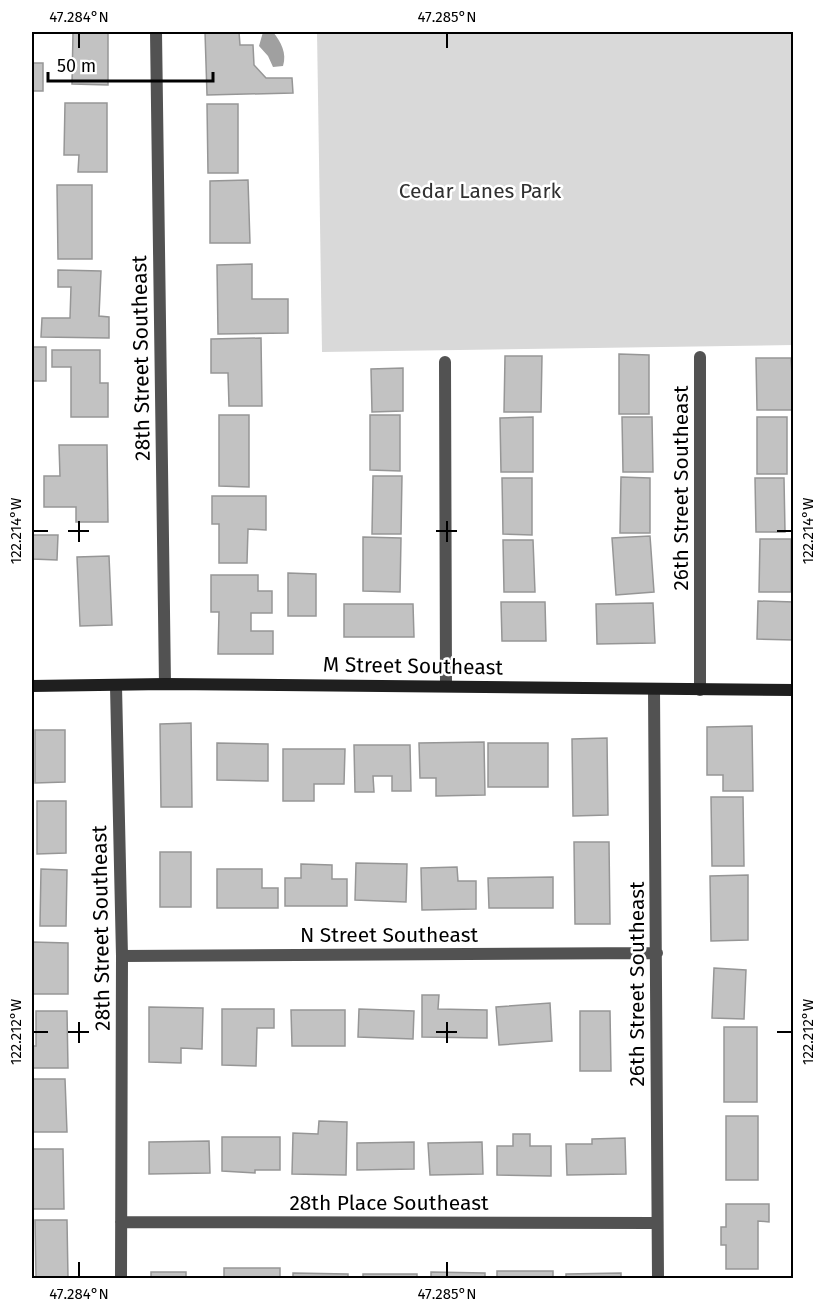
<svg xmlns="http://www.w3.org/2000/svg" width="825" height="1310" viewBox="0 0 825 1310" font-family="'Fira Sans',sans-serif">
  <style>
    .green { fill: #d9d9d9 }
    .water { fill: #a0a0a0 }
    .building { fill: #c2c2c2; stroke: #969696; stroke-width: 1.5 }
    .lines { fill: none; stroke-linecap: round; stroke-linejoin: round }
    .street { stroke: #525252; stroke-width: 12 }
    .secondary { stroke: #1f1f1f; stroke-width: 12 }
    .ticks { fill: none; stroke: #000; stroke-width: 2 }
    .labels { text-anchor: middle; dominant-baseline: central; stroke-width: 5; stroke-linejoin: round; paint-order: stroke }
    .park-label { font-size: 21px; fill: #303030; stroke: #fff }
    .street-label { font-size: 21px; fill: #000; stroke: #fff }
    .neatline { fill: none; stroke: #000; stroke-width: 2 }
    .ticks-label { font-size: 15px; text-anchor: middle; fill: #000 }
  </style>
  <rect width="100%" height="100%" fill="#fff"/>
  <!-- green -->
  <path class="green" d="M317,32H793V345L322,352Z"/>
  <!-- water -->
  <path class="water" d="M263,32H273C281,42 287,53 283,66L273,67L268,56L259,46Z"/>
  <!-- building -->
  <path class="building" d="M73,32H108V85L72,84Z
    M205,32H239L240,45H253L254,65L266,78H292L293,93L207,95Z
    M32,63H43V91H32Z
    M65,103H107V172H78L79,155H64Z
    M207,104H238V173H208Z
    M248,180L250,243H210V181Z
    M57,185H92V259H58Z
    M252,264V299H288V333L218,334L217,265Z
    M58,270L101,271L99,316L109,317V338L41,337L42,318H70L71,287H58Z
    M261,338L262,406H229L228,373H211V339Z
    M32,347H46V381H32Z
    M52,350H100V383H108V417H71V367H52Z
    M619,354L649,355V414H619Z
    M505,356H542L541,412H504Z
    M756,358H791L794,410H757Z
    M403,368V411L372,412L371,369Z
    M219,415H249V487L219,486Z
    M370,415H400V471L370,470Z
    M533,417V472H501L500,418Z
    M622,417H652L653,472H623Z
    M757,417H787V474H757Z
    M59,445H107L108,522H76V507H44V476H60Z
    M373,476H402L401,534H372Z
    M621,477L650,478V533H620Z
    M502,478H532V535L503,534Z
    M755,478H784L785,532H756Z
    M212,496H266V530L248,529L247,563H219V524H212Z
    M32,535H58L57,560L32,559Z
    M650,536L654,592L616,595L612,538Z
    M363,537L401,538L400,592L363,591Z
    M760,539H791V592H759Z
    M503,540H533L535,592H504Z
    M109,556L112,625L80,626L77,557Z
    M288,573L316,574V616H288Z
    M211,575H258V591H272V613H251V631H273V654H218L219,612H211Z
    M758,601L794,602V640L757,639Z
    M501,602H545L546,641H502Z
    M653,603L655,643L597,644L596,604Z
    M344,604H413L414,637H344Z
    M191,723L192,807H161L160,724Z
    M752,726L753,791H723V775H707V727Z
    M35,730H65V782L35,783Z
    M607,738L608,815L573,816L572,739Z
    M484,742L485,795L436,796V778H420L419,743Z
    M217,743L268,744V781L217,780Z
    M488,743H548V787H488Z
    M354,745H410L411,791H392V776H373L374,792H355Z
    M283,749H345L344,784H314V801H283Z
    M711,797H743L744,866H712Z
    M37,801H66V853L37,854Z
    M574,842H609L610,924H575Z
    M160,852H191V907H160Z
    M356,863L407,864L406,902L355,900Z
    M301,864L332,865V879H347V906H285V878H301Z
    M457,867L458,881H476V909L422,910L421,868Z
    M41,869L67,870L66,926H40Z
    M217,869H262V888H278V908H217Z
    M748,875V940L711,941L710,876Z
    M553,877V908H489L488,878Z
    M32,942L68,943V994H32Z
    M714,968L746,970L744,1019L712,1018Z
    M422,995H439L438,1009L487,1010V1038L422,1037Z
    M550,1003L552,1041L499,1045L496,1007Z
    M149,1007L203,1008L202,1049L181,1048V1063L149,1062Z
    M222,1009H274V1028H257L256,1066L222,1065Z
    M359,1009L414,1011L413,1039L358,1037Z
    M291,1010H345V1046H292Z
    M36,1011H67L68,1068H32V1046H36Z
    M580,1011H610L611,1071H580Z
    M724,1027H757V1102H724Z
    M32,1079H65L67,1132H32Z
    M726,1116H758V1180H726Z
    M319,1121L347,1122L346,1175L292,1174L293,1133L318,1134Z
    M513,1134H530V1146H551V1176L497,1175V1146H513Z
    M222,1137H280V1170H255V1173L222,1171Z
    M625,1138L626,1174L567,1175L566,1144H592V1139Z
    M209,1141L210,1173L149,1174V1142Z
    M414,1142V1169L357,1170V1143Z
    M482,1142L483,1174L430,1175L428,1143Z
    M32,1149H63L64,1209H32Z
    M726,1204H769V1222L758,1221V1269H726V1245H721V1227H726Z
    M35,1220H67L68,1278H36Z
    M224,1268H280V1278H224Z
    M497,1271H553V1278H497Z
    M151,1272H186V1278H151Z
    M431,1272L485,1273V1278H431Z
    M293,1273L348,1274V1278H293Z
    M621,1273V1278H566V1274Z
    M363,1274H417V1278H363Z
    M737,1277H773V1278H737Z"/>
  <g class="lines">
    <!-- street -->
    <path class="street" d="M156,32L165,684
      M700,357V690
      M445,362L446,686
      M116,686L122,956L121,1278
      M654,689L658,1278
      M122,956L657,953
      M121,1222L657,1223"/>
    <!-- secondary -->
    <path class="secondary" d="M32,686L165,684L794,690"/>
  </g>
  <!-- ticks -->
  <path class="ticks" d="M79,33V48M447,33V48M79,521V542M447,521V542M33,531H48M68,531H89M436,531H457M777,531H792M79,1022V1043M447,1022V1043M33,1032H48M68,1032H89M436,1032H457M777,1032H792M79,1262V1277M447,1262V1277"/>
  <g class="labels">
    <!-- park labels -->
    <g class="park-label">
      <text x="480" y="191">Cedar Lanes Park</text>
    </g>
    <!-- street labels -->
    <g class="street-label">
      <text transform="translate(141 358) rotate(-91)">28th Street Southeast</text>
      <text transform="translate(681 488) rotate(-90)">26th Street Southeast</text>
      <text transform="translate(413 666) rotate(1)">M Street Southeast</text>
      <text transform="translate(101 928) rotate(-91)">28th Street Southeast</text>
      <text x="389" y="935">N Street Southeast</text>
      <text transform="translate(637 984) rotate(-90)">26th Street Southeast</text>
      <text x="389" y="1203">28th Place Southeast</text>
    </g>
  </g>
  <!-- border -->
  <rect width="825" height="1310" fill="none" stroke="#ffffff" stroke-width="66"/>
  <!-- scale -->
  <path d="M48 72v9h165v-9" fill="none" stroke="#000000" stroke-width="3"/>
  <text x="57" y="72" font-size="18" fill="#000000" stroke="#ffffff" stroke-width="4.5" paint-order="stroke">50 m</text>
  <rect x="33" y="33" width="759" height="1244" class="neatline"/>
  <g class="ticks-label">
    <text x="79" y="22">47.284°N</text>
    <text x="447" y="22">47.285°N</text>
    <text transform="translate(808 531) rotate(-90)" y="5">122.214°W</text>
    <text transform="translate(16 531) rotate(-90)" y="5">122.214°W</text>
    <text transform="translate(808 1032) rotate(-90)" y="5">122.212°W</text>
    <text transform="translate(16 1032) rotate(-90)" y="5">122.212°W</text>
    <text x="79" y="1299">47.284°N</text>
    <text x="447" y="1299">47.285°N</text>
  </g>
</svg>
